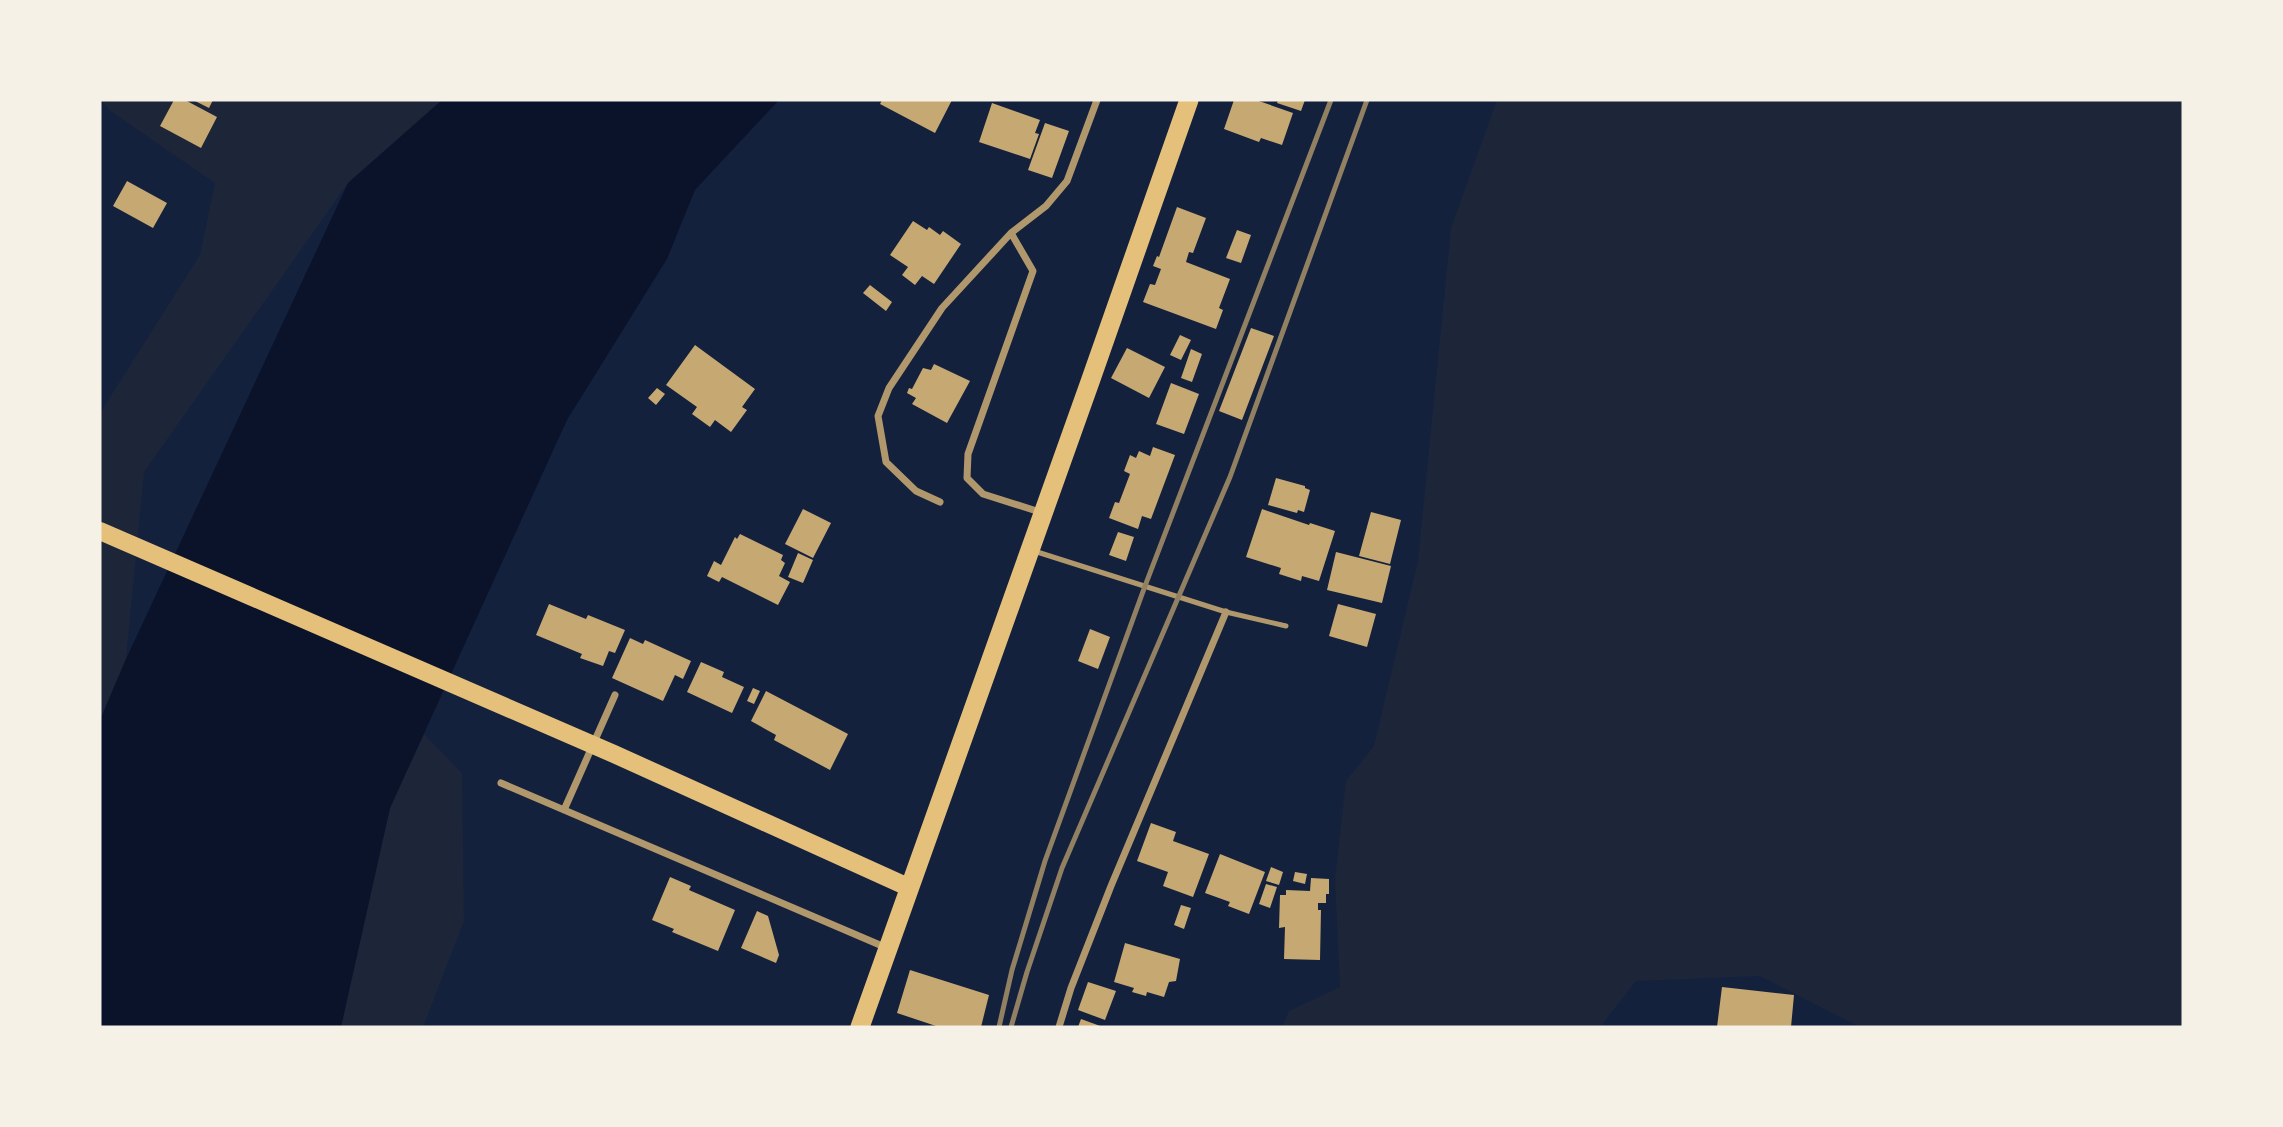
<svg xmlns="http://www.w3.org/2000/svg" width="2283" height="1127" viewBox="0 0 2283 1127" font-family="Manrope,sans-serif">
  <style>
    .green { fill: #1d2539 }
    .water { fill: #0b132b }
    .building { fill: #c6a872 }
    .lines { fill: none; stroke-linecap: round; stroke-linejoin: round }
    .service { stroke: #b1986c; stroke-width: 5 }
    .minor { stroke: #b1986c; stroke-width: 7 }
    .primary { stroke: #e5c07b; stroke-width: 18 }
    .trunk { stroke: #e5c07b; stroke-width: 19 }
    .rail { stroke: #918062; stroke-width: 5 }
  </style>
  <rect width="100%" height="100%" fill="#14213d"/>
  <!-- green -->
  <path class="green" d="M101,100H442L348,183L144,472L126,659L100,720V413L200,255L215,183L109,110Z
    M1497,100H2183V1027H1860L1760,976L1636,981L1600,1027H1282L1289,1011L1340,987L1335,880L1346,781L1374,746L1418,561L1451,228Z
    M424,734L462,773L464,921L423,1027H341L390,808Z"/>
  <!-- water -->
  <path class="water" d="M442,100H779L695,190L667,259L567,420L390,808L341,1027H100V720L126,659L348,183Z"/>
  <!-- building -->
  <path class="building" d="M174,100H185L217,117L201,148L160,126Z
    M193,100H213L209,108Z
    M882,100H952L935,133L880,104Z
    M1234,100H1256L1293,113L1282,145L1261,138L1259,142L1224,129Z
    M1278,100H1305L1301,111L1277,103Z
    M992,103L1040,120L1035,133L1039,134L1030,159L979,142Z
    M1045,123L1069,131L1052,178L1028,170Z
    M127,181L167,203L153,228L113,206Z
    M1177,207L1206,218L1193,253L1189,252L1186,262L1230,279L1219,308L1223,310L1216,329L1143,302L1150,284L1155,285L1161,269L1153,266L1157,256L1159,257Z
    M913,221L927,230L929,227L940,235L943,231L961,244L934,284L922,276L915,285L902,275L908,267L890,255Z
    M1237,230L1251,235L1241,263L1226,258Z
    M870,285L892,302L886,311L863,293Z
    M1251,328L1274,336L1242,420L1219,411Z
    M1180,335L1191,340L1181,360L1170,355Z
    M695,345L755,389L742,407L747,410L731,432L715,420L710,427L692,414L697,407L666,385Z
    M1127,348L1165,367L1149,398L1111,378Z
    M1191,349L1202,354L1192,382L1181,378Z
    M934,364L970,381L947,423L912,404L916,398L907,393L909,388L912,389L923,368L931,370Z
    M1171,383L1199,394L1184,434L1156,424Z
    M657,388L665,394L656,405L648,398Z
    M1153,447L1175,455L1151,519L1142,516L1138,529L1109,518L1115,502L1119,503L1130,474L1124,471L1130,455L1136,458L1139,451L1150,456Z
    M1276,478L1305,486V488L1310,490L1304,512L1298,510L1297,513L1268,505Z
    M803,509L831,523L813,558L785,544Z
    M1262,509L1309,525L1310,523L1335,531L1319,581L1302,576L1301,581L1279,574L1281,568L1246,557Z
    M1371,512L1401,520L1390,564L1359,556Z
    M1118,532L1134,537L1126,561L1109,555Z
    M740,534L783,555L781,560L785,563L779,576L790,582L778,605L722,577L719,582L707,576L714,561L721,565L735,537L737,539Z
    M1336,552L1391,566L1382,603L1327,590Z
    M798,553L813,560L803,583L788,577Z
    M549,604L586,619L588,615L625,630L615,653L609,651L603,666L580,658L582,654L536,635Z
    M1338,604L1376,614L1367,647L1329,636Z
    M1090,629L1110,637L1098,669L1078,661Z
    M630,638L643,644L645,640L691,661L683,679L675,675L663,701L612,678Z
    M701,662L724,672L722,677L744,687L732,713L687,692Z
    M753,688L760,691L754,704L747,701Z
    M766,691L848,734L830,770L774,740L776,735L751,721Z
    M1151,823L1176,832L1173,841L1209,854L1193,897L1163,886L1168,872L1137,861Z
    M1220,854L1265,872L1249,914L1228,906L1230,902L1205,893Z
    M1271,867L1283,872L1279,885L1266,881Z
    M1295,872L1307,874L1305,884L1293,881Z
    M670,877L691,886L689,890L735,910L718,951L672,932L674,929L652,920Z
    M1311,878L1329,879V894H1326V903H1318V910H1321L1320,960L1284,959L1285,927L1279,928L1280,895H1286V890L1310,891Z
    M1266,884L1277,887L1270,908L1259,904Z
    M1181,905L1191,908L1184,929L1174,925Z
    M757,911L768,916L779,955L776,963L741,948Z
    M1125,943L1180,959L1176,981L1169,982L1164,997L1147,992L1146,996L1132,992L1134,988L1114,982Z
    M910,970L989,995L981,1027H939L897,1013Z
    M1088,982L1116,991L1105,1020L1078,1010Z
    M1722,987L1794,995L1791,1027H1717Z
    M1081,1019L1103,1027H1078Z"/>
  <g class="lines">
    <!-- service -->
    <path class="service" d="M1034,551L1226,612L1286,626"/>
    <!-- minor -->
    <path class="minor" d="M940,502L916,491L886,462L878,416L889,388L942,308L1011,233
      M1043,513L983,494L967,478L968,454L1033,271L1011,233L1046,206L1067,181L1097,100
      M501,783L887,948
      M564,810L615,695
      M1059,1027L1071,988L1111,886L1226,612"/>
    <!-- primary -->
    <path class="primary" d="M100,531L614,754L908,887"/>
    <!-- trunk -->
    <path class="trunk" d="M860,1027C968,718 1082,410 1189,100"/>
    <!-- rail -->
    <path class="rail" d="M999,1027L1012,970L1045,861L1145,586L1331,100
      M1011,1027L1027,972L1062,868L1230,477L1367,100"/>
  </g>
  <!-- border -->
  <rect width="2283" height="1127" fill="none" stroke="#f6f1e7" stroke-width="203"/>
</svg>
